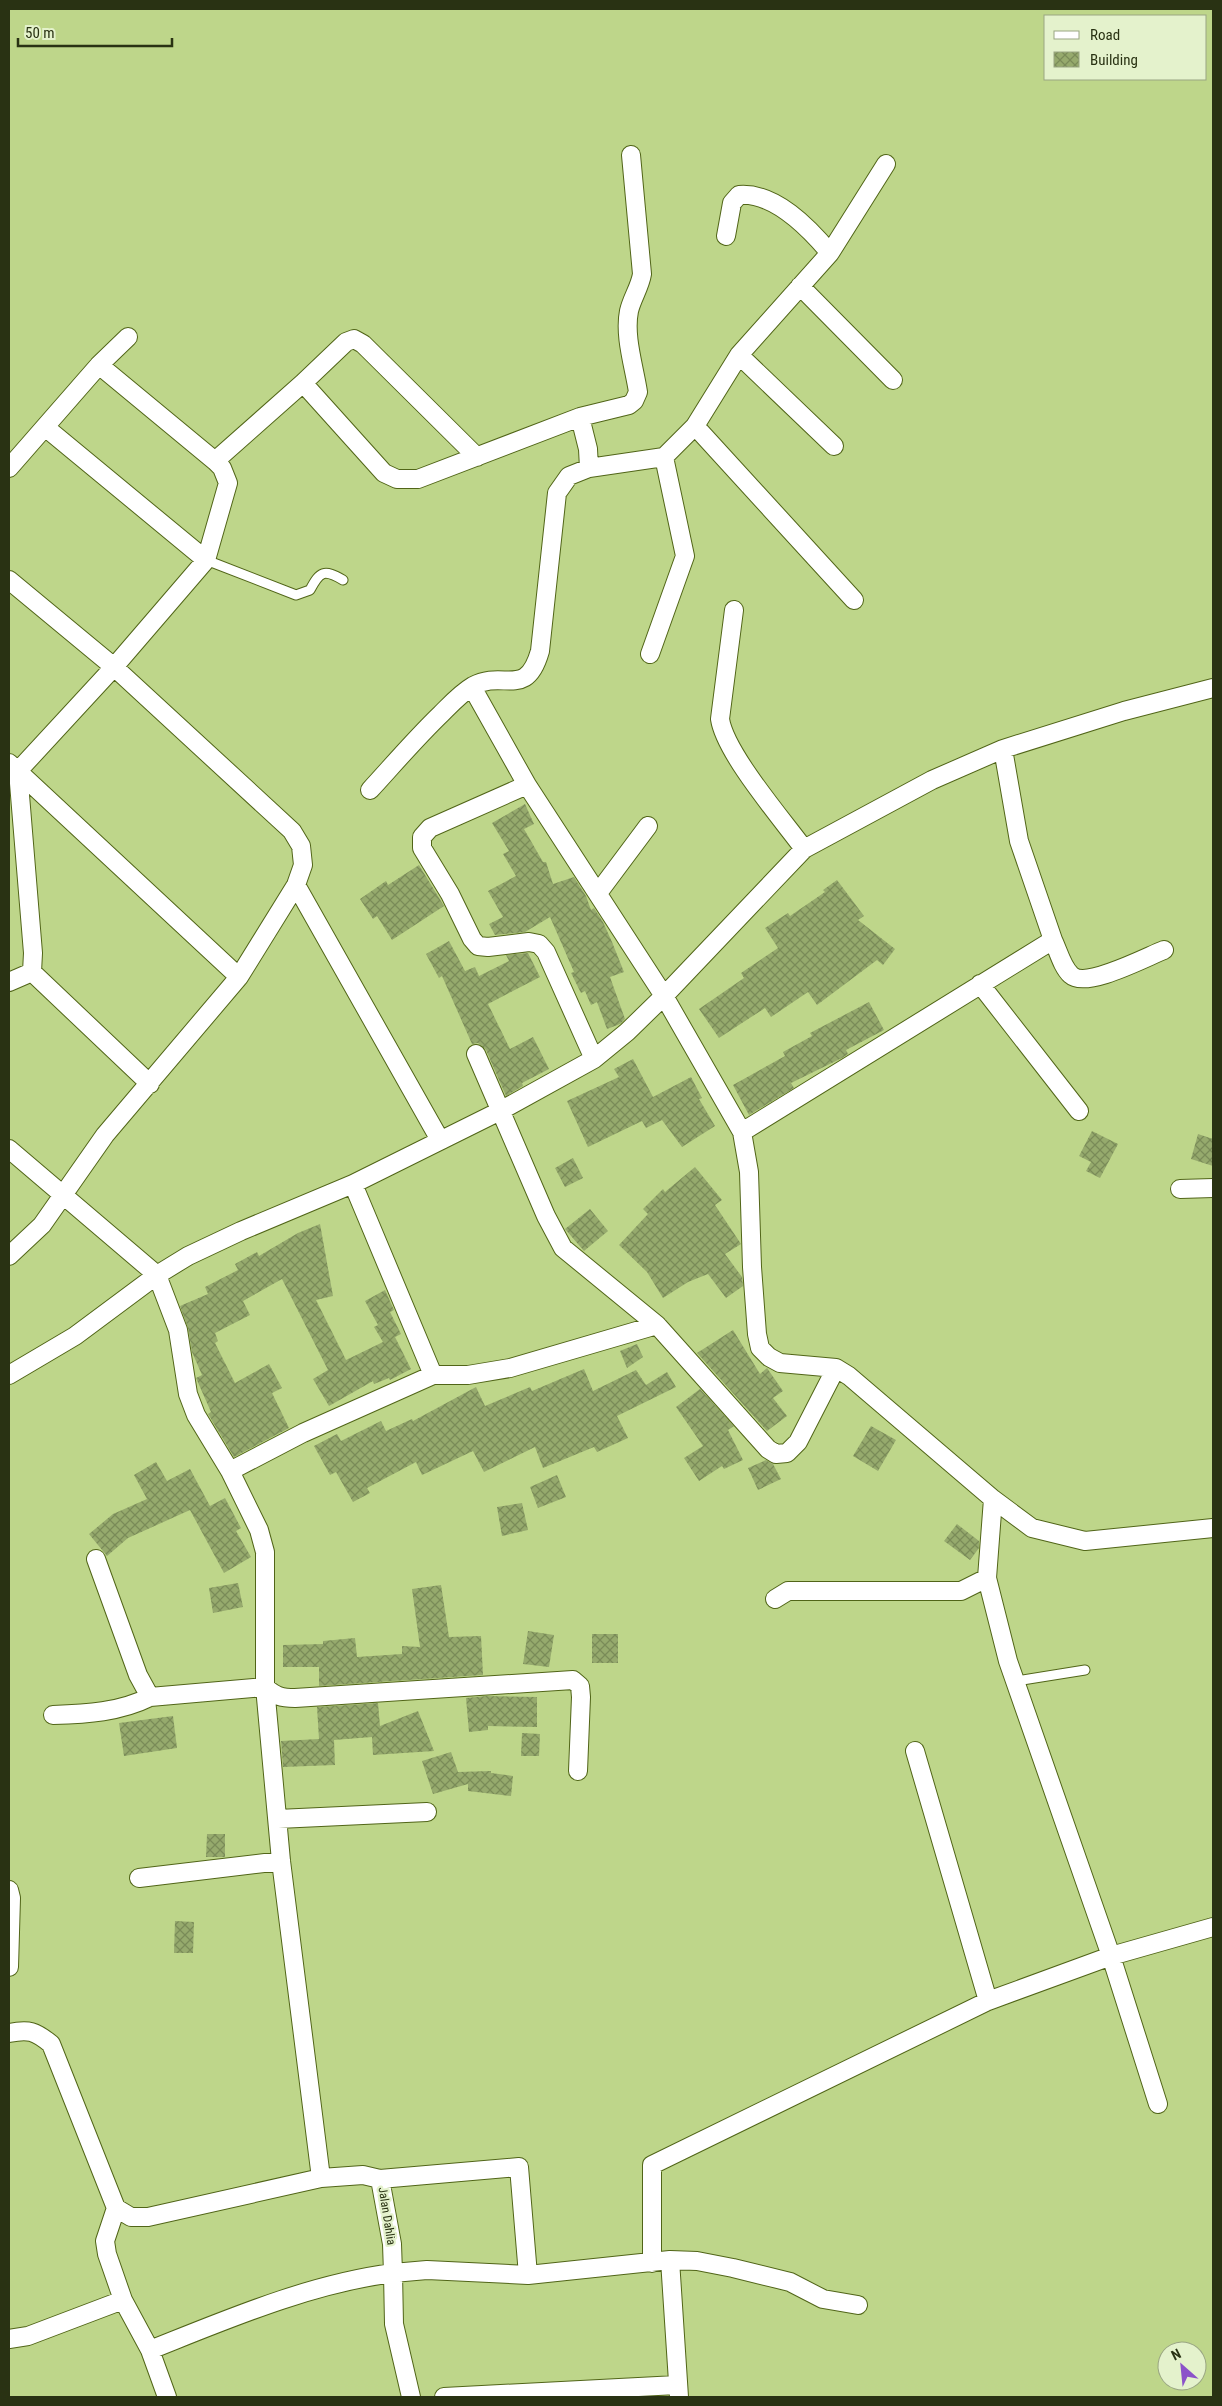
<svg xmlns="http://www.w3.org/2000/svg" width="1222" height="2406" viewBox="0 0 1222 2406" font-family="'Roboto Condensed',sans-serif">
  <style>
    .building { fill: url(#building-cross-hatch) }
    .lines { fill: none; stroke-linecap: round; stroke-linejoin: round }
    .service-casing { stroke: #516518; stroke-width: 11 }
    .minor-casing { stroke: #516518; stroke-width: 20 }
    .service { stroke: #fff; stroke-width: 9 }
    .minor { stroke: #fff; stroke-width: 18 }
    .labels { text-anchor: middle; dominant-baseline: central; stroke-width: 4.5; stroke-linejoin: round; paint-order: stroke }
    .street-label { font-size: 12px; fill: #293213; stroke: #e4f2cc }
  </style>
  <defs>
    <pattern id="building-cross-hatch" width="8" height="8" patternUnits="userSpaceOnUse" patternTransform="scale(1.25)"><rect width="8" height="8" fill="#96aa6d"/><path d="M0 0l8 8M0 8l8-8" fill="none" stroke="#7a8b58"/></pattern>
  </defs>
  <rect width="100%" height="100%" fill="#bed68a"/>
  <!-- building -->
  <path class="building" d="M525,804L534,824L524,829L543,862H546L553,884L574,877L586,896L591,910L594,908L603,922L612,942L624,972L610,977L625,1019L620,1024L607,1029L597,1002L591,1005L585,991L581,993L571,973L574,972L550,917L525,932L495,935L489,924L503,917L488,891L516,876L503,854L509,851L492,823Z
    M419,865L444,906L392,940L377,916L373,919L360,899L386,881L388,885Z
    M837,880L864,916L858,920L895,949L883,965L877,960L817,1005L808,992L771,1017L765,1008L719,1038L699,1009L744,978L741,973L778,948L765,928L788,913L790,916L825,892L823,890Z
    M449,941L465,971L475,967L479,976L509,961L506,955L528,953L540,977L488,1004L510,1049L533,1037L549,1069L522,1083L523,1086L506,1096L486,1050L478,1043L472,1044L442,976L439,978L426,954Z
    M869,1002L884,1030L846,1050L848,1054L842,1058L791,1083L794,1088L749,1115L733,1085L785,1056L783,1052L812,1036L810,1033Z
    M633,1059L653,1097L691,1077L702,1098L699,1099L715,1126L682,1147L662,1120L646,1128L642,1121L588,1147L567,1101L619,1077L614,1069Z
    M1092,1131L1118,1144L1100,1178L1086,1171L1091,1162L1079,1156Z
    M1198,1134L1213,1139V1166L1191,1159Z
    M573,1158L583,1178L565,1187L555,1168Z
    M695,1167L722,1200L715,1205L741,1244L725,1254L742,1277L743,1286L726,1298L708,1274L688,1282L663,1298L647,1272L619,1245L648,1214L643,1209L663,1189L665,1192Z
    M590,1209L608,1231L584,1251L565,1229Z
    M320,1224L333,1296L316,1300L346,1360L383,1342L374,1327L378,1325L365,1301L385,1290L394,1310L390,1312L401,1334L395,1337L411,1369L390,1380L389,1378L374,1384L373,1381L329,1406L313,1379L328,1370L282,1279L243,1301L250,1315L215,1333L218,1341L215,1343L235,1383L269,1364L282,1388L272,1393L289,1428L234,1457L208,1414L211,1412L196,1378L202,1375L192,1352L188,1328L180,1306L208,1294L205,1287L238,1270L235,1264L257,1252L259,1256L298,1233Z
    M733,1330L760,1374L767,1368L783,1391L773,1398L787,1416L767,1431L697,1353Z
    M637,1344L643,1357L627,1368L620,1351Z
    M584,1369L593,1391L636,1370L646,1385L667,1372L676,1387L617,1416L628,1438L597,1452L594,1447L543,1468L535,1447L484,1472L473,1451L422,1475L416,1462L367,1488L370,1493L353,1502L336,1472L330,1475L314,1446L337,1434L341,1441L381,1421L386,1431L412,1419L413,1421L476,1387L485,1406L530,1387L532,1391Z
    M700,1389L734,1426L728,1430L743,1460L724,1469L722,1466L699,1481L684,1458L703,1446L676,1407Z
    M871,1426L896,1440L878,1471L853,1456Z
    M766,1460L773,1464L781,1479L758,1490L748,1468Z
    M156,1462L167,1481L190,1469L210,1506L225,1498L241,1528L236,1531L251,1557L224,1573L190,1510L128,1538L107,1556L89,1534L113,1514L147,1499L134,1475Z
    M557,1475L566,1497L538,1508L530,1487Z
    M522,1503L528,1530L502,1536L497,1507Z
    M957,1524L979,1541V1548L970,1560L944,1541Z
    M238,1583L243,1607L213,1613L209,1588Z
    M441,1585L449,1637L481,1636L483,1675L319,1686V1667H283V1645L323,1644V1641L355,1638L357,1657L402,1654V1646L420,1647L412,1589Z
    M528,1631L554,1635L549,1667L523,1664Z
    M592,1634H618V1663H592Z
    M486,1696L537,1697V1727L488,1726V1730L469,1732L466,1698Z
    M378,1703L380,1726L418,1711L434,1751L373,1755L372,1737L334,1740L335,1765L283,1767L281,1741L319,1739L317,1707Z
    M173,1716L177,1748L124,1756L119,1723Z
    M522,1733L540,1734L539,1756H521Z
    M451,1752L458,1772L491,1771V1773L513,1776L511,1796L468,1791V1784L433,1794L422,1761Z
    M207,1834H225V1857H206Z
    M175,1921L194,1922L193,1953H174Z"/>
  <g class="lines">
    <defs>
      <path id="service" d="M206,560L296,595L310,590C320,571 324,569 343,580
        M1016,1681L1085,1670"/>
      <path id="minor" d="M830,253L886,164
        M800,286L893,380
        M739,355L834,446
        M99,365L215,461L222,468L228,483L206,560
        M303,383L346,342L354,339L363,344L477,457
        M695,426L854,600
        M215,461L303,383L384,473L397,479H418L580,417
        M9,468L99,365L128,337
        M589,468L588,449L580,417L629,405L634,401L638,392C634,366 624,336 629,311C632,298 640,287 642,274L631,155
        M9,580L114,667L292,831L301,846L303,865L296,885L239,977L105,1135L42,1225L9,1256
        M650,654L685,556L664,457
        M472,687L527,785L664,996L742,1132L749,1172L752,1267L757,1334L760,1348L769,1357L780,1363L836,1368L849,1376L993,1499L1032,1528L1085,1541L1213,1528
        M9,763L239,977
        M527,785L430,828L422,837V848L450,894L472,939L478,946L488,947L529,942L539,944L546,952L594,1059
        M370,790C393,765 416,738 441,714C451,704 461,693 473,686C504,669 526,700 540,651L557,493L569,476L589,468L664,457L695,426L739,355L830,253C809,228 775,192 739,195L732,203L726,236
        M804,849L932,780L1003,749L1124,711L1213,688
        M296,885L440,1140
        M598,893L648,826
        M1053,940C1058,950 1062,967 1071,975C1086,989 1146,957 1164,950
        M32,972L150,1084
        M9,982L32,972L33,953L18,771L114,667L206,560L45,427
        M980,984L1079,1111
        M476,1054L546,1216L563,1248L657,1325L768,1449L776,1454L787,1453L798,1442L836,1368
        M742,1132L1053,940L1019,841L1003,749
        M9,1149L157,1275L188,1256L241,1231L353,1184L500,1111L594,1059L627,1032L664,996L804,849C782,819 725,753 720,719L734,610
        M353,1184L433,1375
        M1180,1189L1213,1188
        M9,1375L75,1336L157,1275L178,1330L188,1394L196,1415L230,1471L259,1530L265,1552V1687L281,1861L321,2178
        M230,1471L303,1433L433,1375H468L510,1368L657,1325
        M993,1499L987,1578L1008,1661L1111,1956L1158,2104
        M96,1559L138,1675L150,1697L265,1687C275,1696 281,1698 295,1698L573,1680L580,1686L581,1697L578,1771
        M775,1599L788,1591H961L987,1578
        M53,1715C87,1714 120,1712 150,1697
        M915,1751L988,2001
        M278,1819L427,1812
        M139,1878L281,1861
        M9,1890L11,1898L9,1967
        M9,2033C29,2029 35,2031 51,2044L116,2208L131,2217H148L321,2178L363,2175L380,2179L392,2244L393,2273L427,2270L528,2275L670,2260L679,2397
        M380,2179L519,2167L528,2275
        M116,2208L105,2241L107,2254L123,2300L150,2350L167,2397
        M670,2260L697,2261L733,2268L790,2282L823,2299L858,2305
        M652,2263V2165L988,2001L1111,1956L1213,1927
        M9,2339L28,2336L123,2300
        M150,2350C228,2319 309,2284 393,2273L394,2324L411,2397
        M444,2397L677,2385"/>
    </defs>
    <!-- service casing -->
    <use href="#service" class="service-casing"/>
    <!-- minor casing -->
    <use href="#minor" class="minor-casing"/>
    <!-- service -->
    <use href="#service" class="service"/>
    <!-- minor -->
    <use href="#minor" class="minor"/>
  </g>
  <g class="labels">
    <!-- street labels -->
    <g class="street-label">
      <text transform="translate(387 2216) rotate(81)">Jalan Dahlia</text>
    </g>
  </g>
  <!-- border -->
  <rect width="1222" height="2406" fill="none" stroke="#293213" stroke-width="20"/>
  <!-- legend -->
  <rect x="1044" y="15" width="162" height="65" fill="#e4f2cc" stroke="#99a582"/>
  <rect x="1054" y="31" width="25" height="8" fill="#ffffff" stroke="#99a582"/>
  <text x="1090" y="40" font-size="15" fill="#293213">Road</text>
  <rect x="1054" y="52" width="25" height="15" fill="url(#building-cross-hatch)" stroke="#99a582"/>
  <text x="1090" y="65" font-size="15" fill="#293213">Building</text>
  <!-- north arrow -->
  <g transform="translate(1182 2366) rotate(333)"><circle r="24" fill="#e4f2cc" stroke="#99a582"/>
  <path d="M0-4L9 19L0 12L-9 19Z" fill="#8b52c9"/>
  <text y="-8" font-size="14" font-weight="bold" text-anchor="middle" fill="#293213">N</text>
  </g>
  <!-- scale -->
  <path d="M18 38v8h154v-8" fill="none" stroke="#293213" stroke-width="2.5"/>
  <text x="25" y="38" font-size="15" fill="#293213" stroke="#e4f2cc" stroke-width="4" paint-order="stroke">50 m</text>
</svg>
